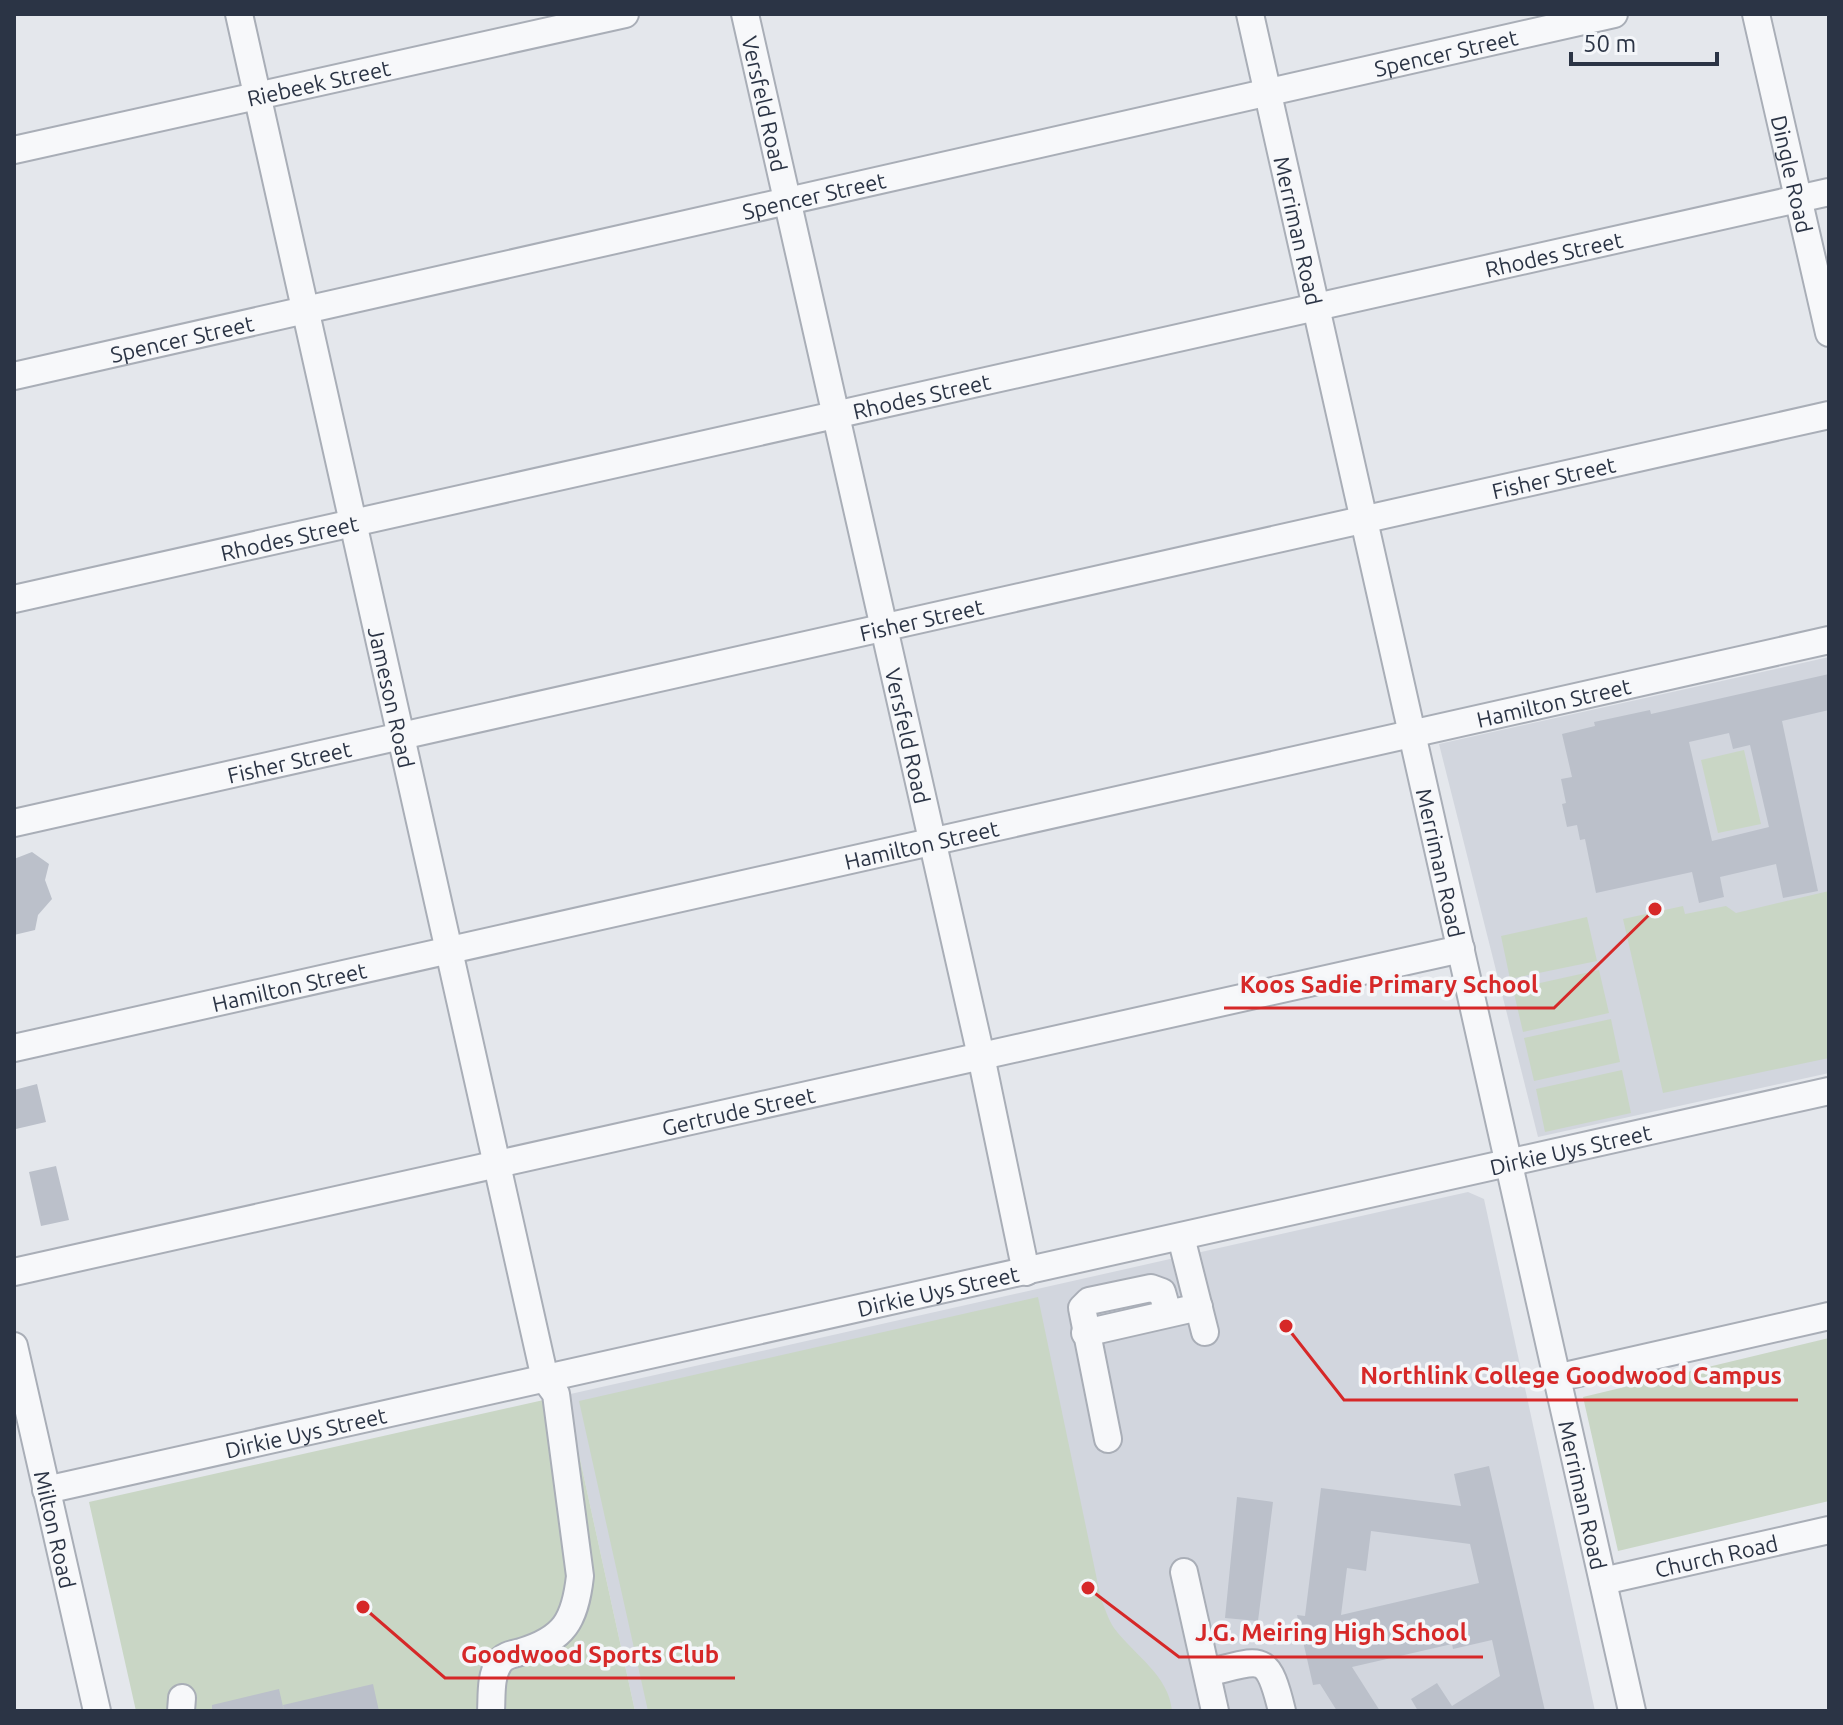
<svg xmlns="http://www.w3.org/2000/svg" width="1843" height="1725" viewBox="0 0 1843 1725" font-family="Ubuntu,sans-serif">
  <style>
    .built { fill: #d2d6de }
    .green { fill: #c9d6c5 }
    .building { fill: #bbc0ca; fill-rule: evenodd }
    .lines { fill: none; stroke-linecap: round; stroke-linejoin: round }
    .minor-casing { stroke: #a9aeb7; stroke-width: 30 }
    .minor { stroke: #f7f8fa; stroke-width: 26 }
    .labels { text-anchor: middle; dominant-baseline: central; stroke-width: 7; stroke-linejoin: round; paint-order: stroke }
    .street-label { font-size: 22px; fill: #2b3445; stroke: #f4f6f9 }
    .leader { fill: none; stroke: #d62828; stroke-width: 3 }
    .callout-dot { fill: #d62828; stroke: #f4f6f9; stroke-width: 3 }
    .callout-label { font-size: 24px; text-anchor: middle; font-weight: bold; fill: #d62828; stroke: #f4f6f9; stroke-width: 7; stroke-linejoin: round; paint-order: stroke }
  </style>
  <rect width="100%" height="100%" fill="#e4e7ec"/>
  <!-- built -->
  <path class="built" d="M1829,657V1073L1538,1137L1439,744Z
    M1468,1192L1484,1199L1595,1711H635L566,1395Z"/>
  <!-- green -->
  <path class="green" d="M1744,750L1761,824L1718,833L1701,760Z
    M1829,891V1058L1663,1093L1623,919L1683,906L1685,914L1726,906L1736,913Z
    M1587,917L1597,961L1510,979L1501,936Z
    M1599,970L1609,1013L1523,1032L1513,989Z
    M1611,1019L1620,1062L1534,1081L1524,1038Z
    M1622,1070L1631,1113L1545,1132L1536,1089Z
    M1038,1297L1101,1599C1105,1608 1108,1619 1114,1628C1134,1655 1169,1675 1172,1711H648L579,1401Z
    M1829,1338V1501L1618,1551L1583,1397Z
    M566,1395L635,1711H136L89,1502Z"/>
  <!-- building -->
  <path class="building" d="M1829,674V710L1782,721L1818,891L1783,898L1776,864L1720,877L1724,897L1699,903L1692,872L1596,893L1585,839L1580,840L1577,825L1567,827L1562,804L1566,803L1561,779L1572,777L1562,734L1595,726L1594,722L1650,710L1651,714ZM1729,733L1733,749L1750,745L1769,827L1712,841L1689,742Z
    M32,852L49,864L45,880L52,899L38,915L35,930L14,935V859Z
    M37,1084L46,1122L16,1129L14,1090Z
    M56,1166L69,1220L41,1226L29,1172Z
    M1489,1466L1545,1711H1418L1411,1699L1437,1683L1452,1706L1500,1676L1492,1640L1453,1649L1452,1644L1352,1667L1380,1711H1337L1320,1684L1313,1685L1297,1615L1305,1616L1321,1488L1461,1506L1454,1474ZM1371,1531L1470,1544L1479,1583L1341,1615L1347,1568L1366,1571Z
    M1237,1497L1273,1502L1258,1621L1225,1618Z
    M373,1684L379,1711H284L283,1705Z
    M279,1689L284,1711H212V1705Z"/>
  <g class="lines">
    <defs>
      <g id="minor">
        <path id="s1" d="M239,14L545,1379L556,1394L580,1576C575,1621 564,1639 521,1652C513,1654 504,1655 499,1663C490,1677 492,1695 491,1711"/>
        <path id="s2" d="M745,14L981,1056L1026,1272"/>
        <path id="s3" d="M1250,14L1632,1711"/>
        <path id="s4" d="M1756,14L1829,333"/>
        <path id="s5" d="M14,150L625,14"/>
        <path id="s6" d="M14,376L1614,14"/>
        <path id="s7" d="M14,599L1829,192"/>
        <path id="s8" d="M14,823L1829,415"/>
        <path id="s9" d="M14,1048L1829,640"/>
        <path d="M1181,1237L1205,1332"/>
        <path id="s10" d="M14,1272L1461,949"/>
        <path d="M1085,1333L1199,1307"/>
        <path id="s11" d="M14,1346L97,1711"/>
        <path d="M1556,1378L1829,1316"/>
        <path d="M1108,1439L1082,1308L1089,1301L1151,1288L1162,1292L1168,1313"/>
        <path id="s12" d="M46,1490L1829,1091"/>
        <path d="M1184,1572L1215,1711"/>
        <path id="s13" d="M1603,1581L1829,1530"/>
        <path d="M1207,1673C1262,1660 1267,1650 1282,1711"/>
        <path d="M181,1711L182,1698"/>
      </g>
    </defs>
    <!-- minor casing -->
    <use href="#minor" class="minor-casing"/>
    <!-- minor -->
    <use href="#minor" class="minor"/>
  </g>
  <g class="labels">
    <!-- street labels -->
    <g class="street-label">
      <text stroke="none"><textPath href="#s6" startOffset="1468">Spencer Street</textPath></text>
      <text stroke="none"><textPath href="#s5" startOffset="312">Riebeek Street</textPath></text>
      <text stroke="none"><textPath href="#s2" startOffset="92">Versfeld Road</textPath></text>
      <text stroke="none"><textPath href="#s4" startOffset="164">Dingle Road</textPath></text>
      <text stroke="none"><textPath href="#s6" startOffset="820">Spencer Street</textPath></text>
      <text stroke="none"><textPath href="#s3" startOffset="222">Merriman Road</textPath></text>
      <text stroke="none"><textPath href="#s7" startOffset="1578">Rhodes Street</textPath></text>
      <text stroke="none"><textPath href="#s6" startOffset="172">Spencer Street</textPath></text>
      <text stroke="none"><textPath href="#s7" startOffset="930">Rhodes Street</textPath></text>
      <text stroke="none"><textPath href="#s8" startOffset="1578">Fisher Street</textPath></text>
      <text stroke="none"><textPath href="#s7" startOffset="282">Rhodes Street</textPath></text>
      <text stroke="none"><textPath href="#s8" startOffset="930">Fisher Street</textPath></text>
      <text stroke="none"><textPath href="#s1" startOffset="700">Jameson Road</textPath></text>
      <text stroke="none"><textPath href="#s9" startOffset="1578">Hamilton Street</textPath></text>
      <text stroke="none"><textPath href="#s2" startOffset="740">Versfeld Road</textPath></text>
      <text stroke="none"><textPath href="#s8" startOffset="282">Fisher Street</textPath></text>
      <text stroke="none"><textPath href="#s9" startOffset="930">Hamilton Street</textPath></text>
      <text stroke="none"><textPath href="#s3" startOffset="870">Merriman Road</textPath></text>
      <text stroke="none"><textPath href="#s9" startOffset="282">Hamilton Street</textPath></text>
      <text stroke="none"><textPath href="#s10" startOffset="742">Gertrude Street</textPath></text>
      <text stroke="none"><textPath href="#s12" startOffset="1562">Dirkie Uys Street</textPath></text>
      <text stroke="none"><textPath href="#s12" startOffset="914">Dirkie Uys Street</textPath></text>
      <text stroke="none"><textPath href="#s12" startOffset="266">Dirkie Uys Street</textPath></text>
      <text stroke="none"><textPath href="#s3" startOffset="1518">Merriman Road</textPath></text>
      <text stroke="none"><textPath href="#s11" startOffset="188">Milton Road</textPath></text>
      <text stroke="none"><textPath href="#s13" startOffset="116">Church Road</textPath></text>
    </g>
  </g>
  <!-- callouts -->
  <path class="leader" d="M1655 909L1554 1008H1224M1286 1326L1344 1400H1798M1088 1588L1179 1657H1483M363 1607L445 1678H735"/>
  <g class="callout-dot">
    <circle cx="1655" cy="909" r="8"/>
    <circle cx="1286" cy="1326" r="8"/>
    <circle cx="1088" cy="1588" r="8"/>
    <circle cx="363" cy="1607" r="8"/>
  </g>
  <g class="callout-label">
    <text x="1389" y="993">Koos Sadie Primary School</text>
    <text x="1571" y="1384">Northlink College Goodwood Campus</text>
    <text x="1331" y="1641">J.G. Meiring High School</text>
    <text x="590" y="1663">Goodwood Sports Club</text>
  </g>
  <!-- border -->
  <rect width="1843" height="1725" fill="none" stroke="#2b3445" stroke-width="32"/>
  <!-- scale -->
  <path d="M1571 52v12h146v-12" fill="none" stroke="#2b3445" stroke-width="4"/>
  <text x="1583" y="52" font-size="24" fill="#2b3445" stroke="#f4f6f9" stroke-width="6" paint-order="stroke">50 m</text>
</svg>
